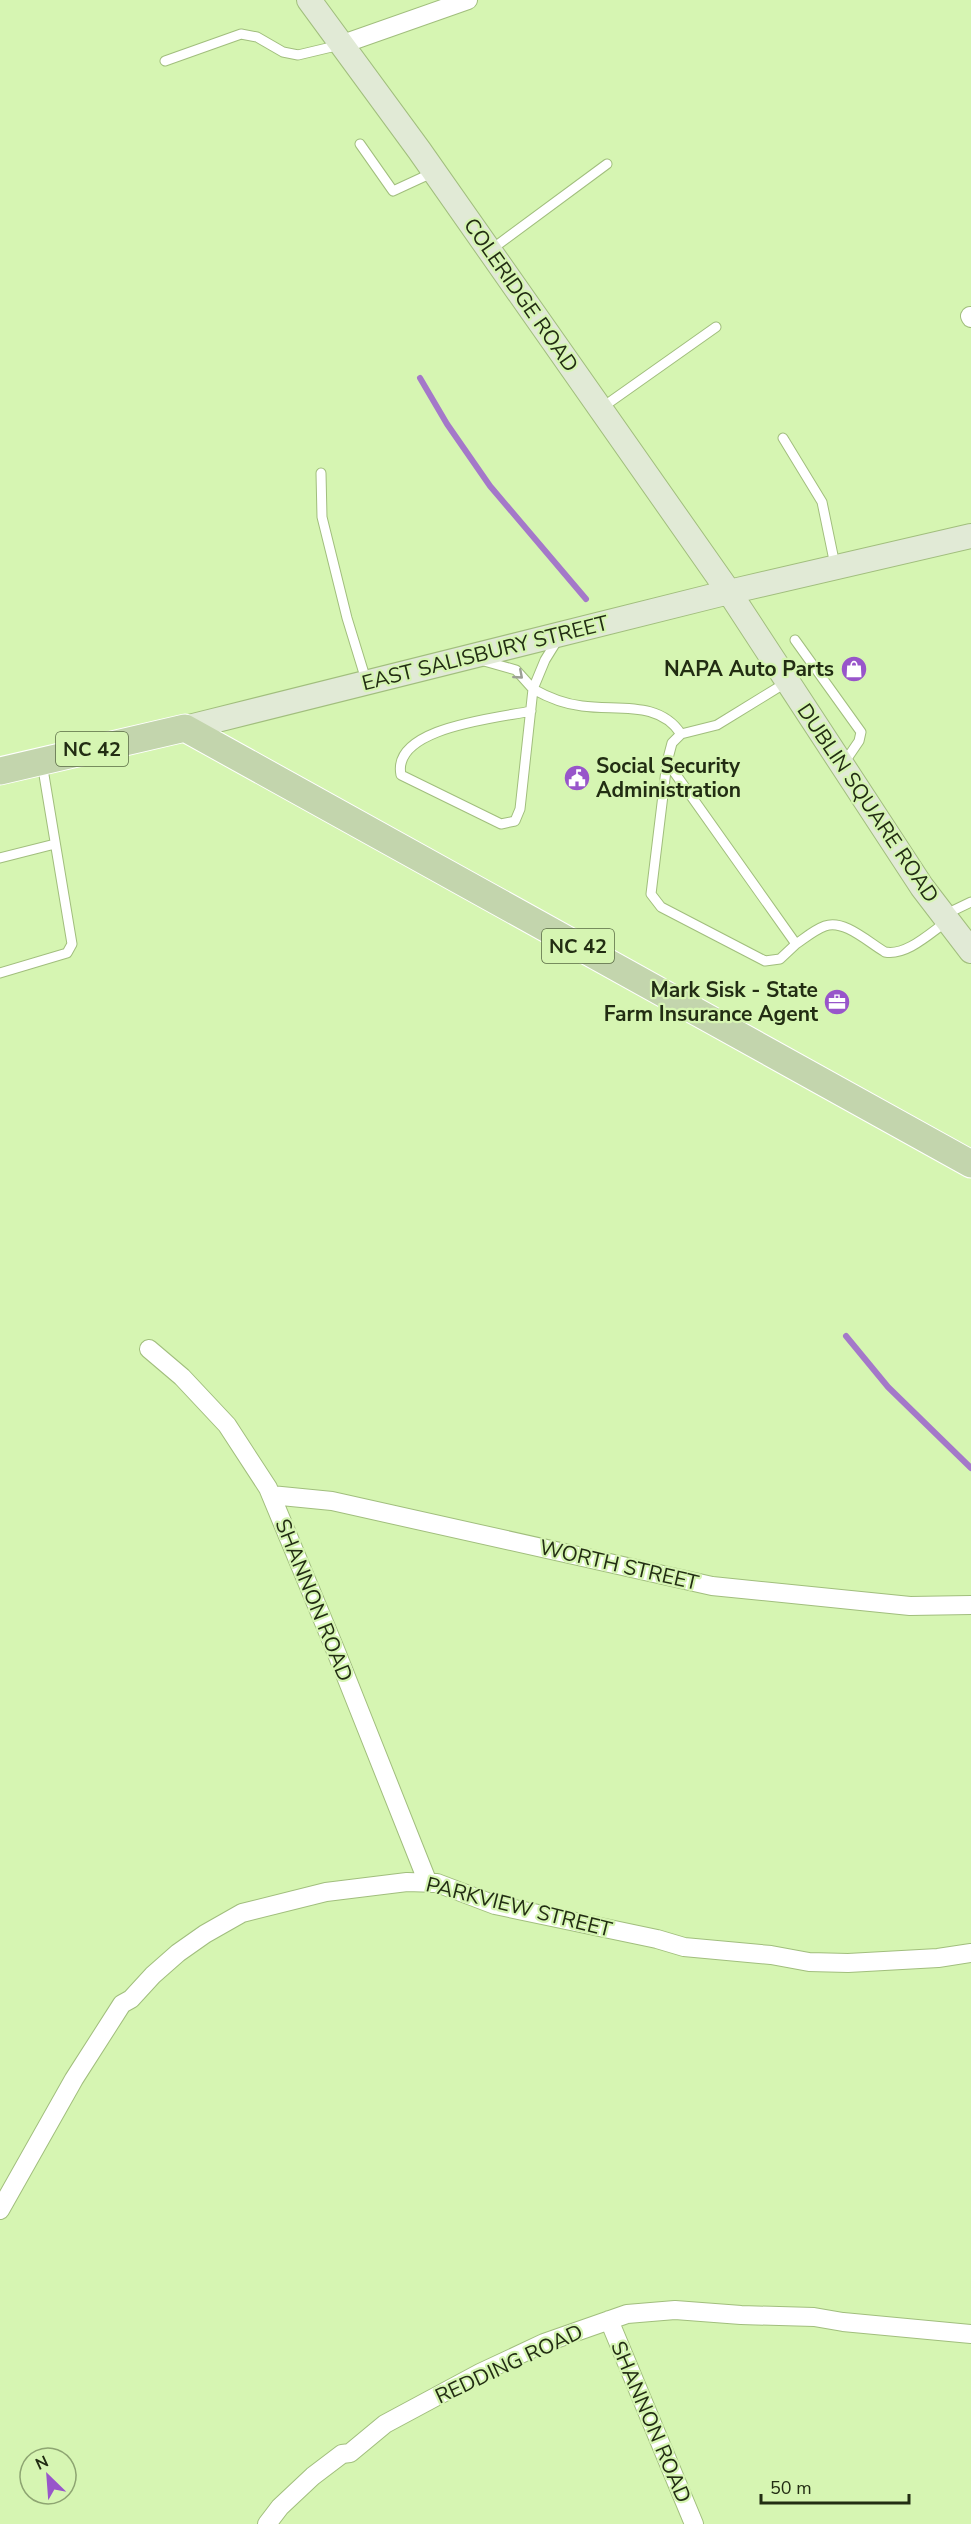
<svg xmlns="http://www.w3.org/2000/svg" width="971" height="2524" viewBox="0 0 971 2524" font-family="'Nunito Sans',sans-serif">
  <style>
    .lines { fill: none; stroke-linecap: round; stroke-linejoin: round }
    .stream { stroke: #a478c9; stroke-width: 6 }
    .lane-casing { stroke: #a1be7d; stroke-width: 11 }
    .street-casing { stroke: #a1be7d; stroke-width: 20 }
    .secondary-casing { stroke: #a1be7d; stroke-width: 26 }
    .primary-casing { stroke: #fff; stroke-width: 29 }
    .lane { stroke: #fff; stroke-width: 9 }
    .street { stroke: #fff; stroke-width: 18 }
    .secondary { stroke: #e1ead6; stroke-width: 24 }
    .primary { stroke: #c3d5ad; stroke-width: 27 }
    .oneway { stroke: #9ca095 }
    .labels { text-anchor: middle; dominant-baseline: central; stroke-width: 4.5; stroke-linejoin: round; paint-order: stroke }
    .shield { fill: #d6f5b2; stroke: #586943; stroke-width: 1.5 }
    .shield-label { font-size: 20px; font-weight: bold; fill: #222d13 }
    .street-label { font-size: 21px; fill: #222d13; stroke: #d6f5b2 }
    .poi-label { font-size: 21px; font-weight: bold; fill: #222d13; stroke: #d6f5b2; text-anchor: end }
  </style>
  <rect width="100%" height="100%" fill="#d6f5b2"/>
  <g class="lines">
    <!-- stream -->
    <path class="stream" d="M420,378L447,424L490,486L586,599
      M846,1336L888,1387L971,1468"/>
    <defs>
      <path id="lane" d="M165,61L241,34L257,37L283,52L298,55L340,45
        M360,144L393,191L432,173
        M492,249L607,164
        M600,409L716,327
        M783,438L822,502L835,565
        M321,473L322,517L347,618L366,680
        M795,640L861,732L859,741L844,763
        M484,661L516,670L533,689L545,660L558,639
        M787,682L717,725L681,734L672,743L667,762L796,944C805,938 814,930 825,926C844,919 868,942 885,952C906,956 929,934 946,922
        M531,711C499,718 391,727 401,775L501,824L515,821L520,809L533,689C549,698 564,704 582,706C617,711 659,700 681,734
        M667,762L651,894L661,907L765,961L780,959L796,944
        M0,858L55,844
        M946,914L971,902
        M0,973L67,953L72,944L42,763"/>
      <path id="street" d="M340,45L468,0
        M970,316L971,318
        M149,1349L182,1377L227,1425L268,1488L335,1649L428,1883
        M271,1495L332,1501L712,1586L910,1606L971,1605
        M0,2210L74,2079L122,2004L131,1999L153,1975L178,1953L205,1934L242,1913L326,1892L407,1882L437,1883L495,1905L657,1939L684,1947L771,1955L809,1962L848,1963L938,1958L971,1953
        M609,2320L694,2524
        M267,2524L280,2507L313,2476L342,2454L350,2453L385,2424L480,2373L544,2343L627,2314L675,2310L741,2315L814,2317L843,2322L971,2334"/>
      <path id="secondary" d="M309,0L419,150L729,592L922,887L971,951
        M185,728L729,592L971,536"/>
      <path id="primary" d="M0,771L185,728L971,1164"/>
    </defs>
    <!-- lane casing -->
    <use href="#lane" class="lane-casing"/>
    <!-- street casing -->
    <use href="#street" class="street-casing"/>
    <!-- secondary casing -->
    <use href="#secondary" class="secondary-casing"/>
    <!-- primary casing -->
    <use href="#primary" class="primary-casing"/>
    <!-- lane -->
    <use href="#lane" class="lane"/>
    <!-- street -->
    <use href="#street" class="street"/>
    <!-- secondary -->
    <use href="#secondary" class="secondary"/>
    <!-- primary -->
    <use href="#primary" class="primary"/>
  </g>
  <!-- one-way arrows -->
  <defs><path id="oneway-chevron" d="M-2-3.5L2.5 0L-2 3.5" fill="none" stroke-width="1.6" stroke-linecap="round" stroke-linejoin="round" transform="scale(1.5)"/></defs>
  <use class="oneway" href="#oneway-chevron" transform="translate(519 675) rotate(41)"/>
  <!-- icons -->
  <defs>
    <symbol id="shop-disc" viewBox="-11 -11 22 22"><circle r="9.5" fill="#9855ca" stroke="#d6f5b2"/><path d="M-5-2.5h2.3a2.7 3.5 0 0 1 5.4 0H5L5.5 6h-11ZM-1.5-2.5h3a1.5 2.3 0 0 0-3 0Z" fill="#fff"/></symbol>
    <symbol id="civic-disc" viewBox="-11 -11 22 22"><circle r="9.5" fill="#9855ca" stroke="#d6f5b2"/><path d="M-.6-6.5H3V-4.5H.6V-3L4-1V1h2V6H-6V1h2V-1L-.6-3ZM-1.2 2.5V6h2.4V2.5Z" fill="#fff"/></symbol>
    <symbol id="office-disc" viewBox="-11 -11 22 22"><circle r="9.5" fill="#9855ca" stroke="#d6f5b2"/><path d="M-6-3h4V-5.5h4V-3h4V5H-6ZM-1-4.5V-3h2v-1.5ZM-6 0V1H6V0Z" fill="#fff"/></symbol>
  </defs>
  <g fill-rule="evenodd">
    <use href="#shop-disc" x="839" y="654" width="30" height="30"/>
    <use href="#civic-disc" x="562" y="763" width="30" height="30"/>
    <use href="#office-disc" x="822" y="987" width="30" height="30"/>
  </g>
  <g class="labels">
    <!-- shield labels -->
    <g class="shield">
      <rect x="56" y="732" width="72" height="34" rx="4.5"/>
      <rect x="542" y="929" width="72" height="34" rx="4.5"/>
    </g>
    <g class="shield-label">
      <text x="92" y="749">NC 42</text>
      <text x="578" y="946">NC 42</text>
    </g>
    <!-- street labels -->
    <g class="street-label">
      <text transform="translate(521 295) rotate(55)">COLERIDGE ROAD</text>
      <text transform="translate(485 653) rotate(-14)">EAST SALISBURY STREET</text>
      <text transform="translate(868 803) rotate(56)">DUBLIN SQUARE ROAD</text>
      <text transform="translate(619 1565) rotate(13)">WORTH STREET</text>
      <text transform="translate(314 1600) rotate(68)">SHANNON ROAD</text>
      <text transform="translate(519 1907) rotate(14)">PARKVIEW STREET</text>
      <text transform="translate(509 2364) rotate(-25)">REDDING ROAD</text>
      <text transform="translate(651 2422) rotate(67)">SHANNON ROAD</text>
    </g>
    <!-- poi labels -->
    <g class="poi-label">
      <text x="834" y="669">NAPA Auto Parts</text>
      <text x="596" y="766" text-anchor="start">Social Security<tspan x="596" dy="24">Administration</tspan></text>
      <text x="818" y="990">Mark Sisk - State<tspan x="818" dy="24">Farm Insurance Agent</tspan></text>
    </g>
  </g>
  <!-- north arrow -->
  <g transform="translate(48 2476) rotate(335)"><circle r="28" fill="#d6f5b2" stroke="#8ea572" stroke-width="1.5"/>
  <path d="M0-4.5L10 22L0 15L-10 22Z" fill="#9855ca"/>
  <text y="-9" font-size="16" font-weight="bold" text-anchor="middle" fill="#222d13">N</text>
  </g>
  <!-- scale -->
  <path d="M761 2494v9h148v-9" fill="none" stroke="#222d13" stroke-width="3"/>
  <text x="770" y="2494" font-size="18" fill="#222d13" stroke="#d6f5b2" stroke-width="4.5" paint-order="stroke">50 m</text>
</svg>
